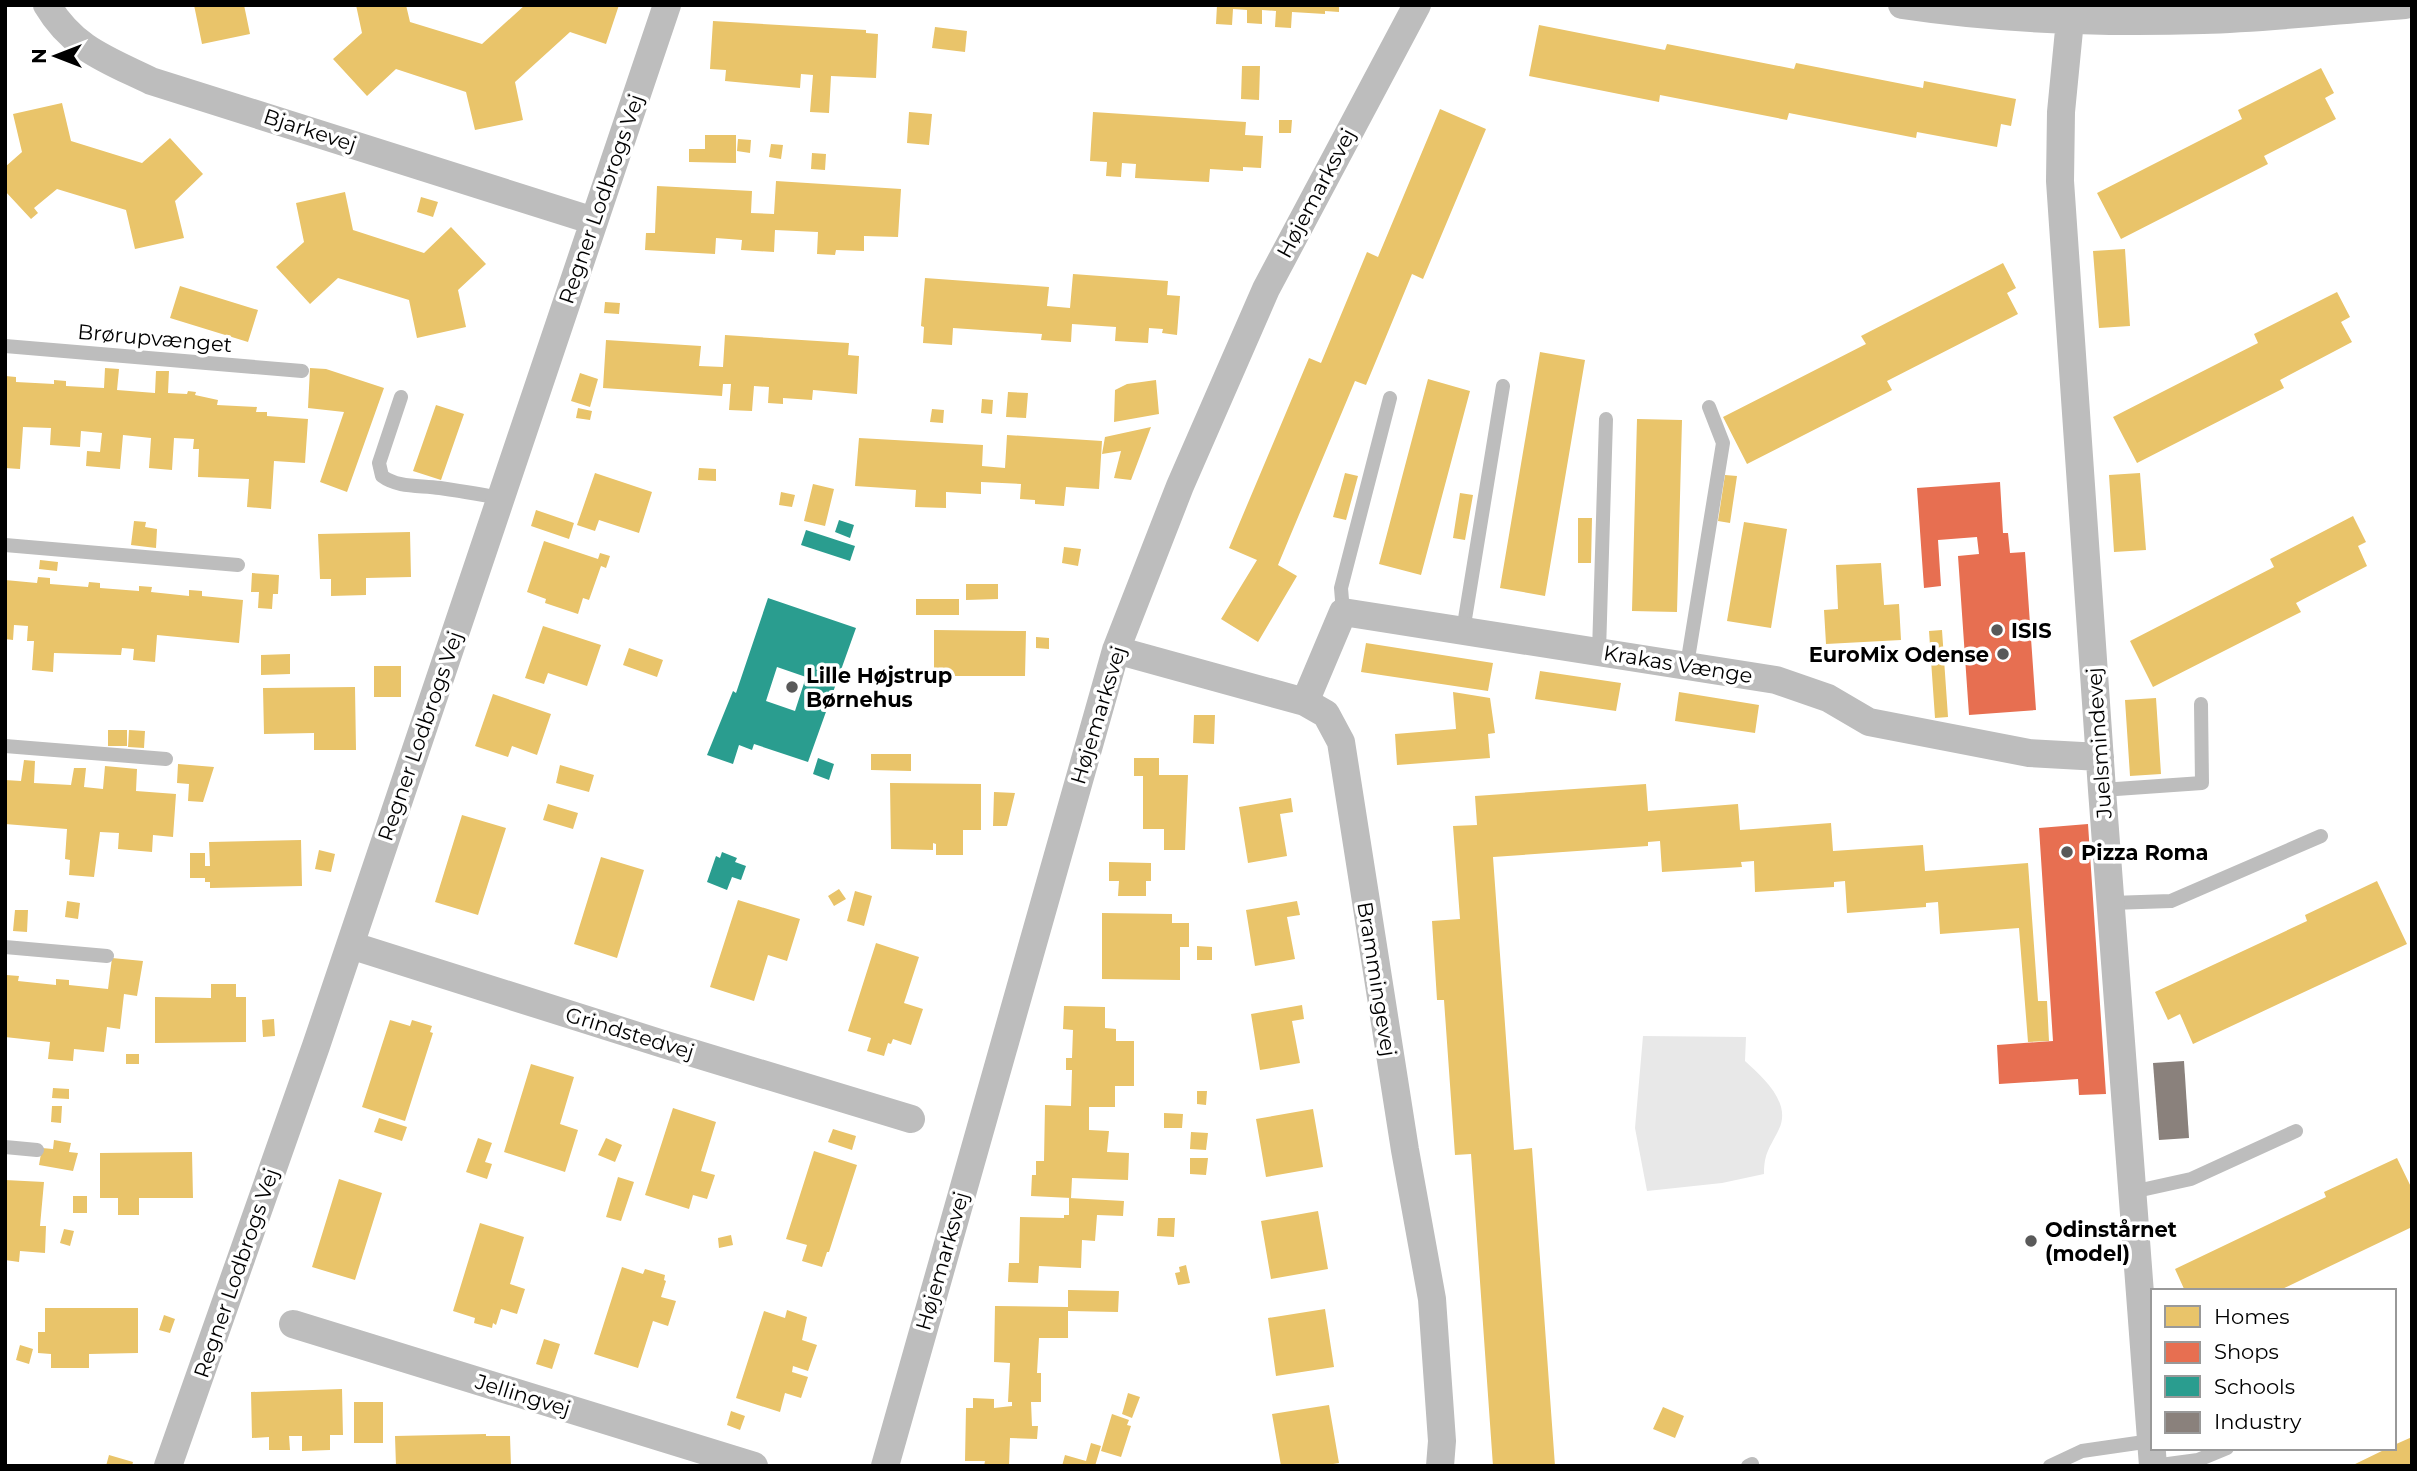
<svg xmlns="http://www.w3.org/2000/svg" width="2417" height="1471" viewBox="0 0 2417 1471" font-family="Montserrat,sans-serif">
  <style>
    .green { fill: #e8e8e8 }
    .homes { fill: #e9c46a }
    .shops { fill: #e76f51 }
    .schools { fill: #2a9d8f; fill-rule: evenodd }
    .industry { fill: #8a817c }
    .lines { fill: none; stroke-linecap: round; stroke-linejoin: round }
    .service { stroke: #bdbdbd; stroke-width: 14 }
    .minor { stroke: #bdbdbd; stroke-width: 28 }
    .poi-dot { fill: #595959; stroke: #fff; stroke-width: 2.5 }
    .labels { text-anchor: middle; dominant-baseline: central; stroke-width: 7; stroke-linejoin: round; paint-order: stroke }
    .street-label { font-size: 21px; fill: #000; stroke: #fff }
    .poi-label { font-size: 21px; font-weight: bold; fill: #000; stroke: #fff; text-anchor: start }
  </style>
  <rect width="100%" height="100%" fill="#fff"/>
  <!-- green -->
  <path class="green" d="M1643,1036L1746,1037L1745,1061C1762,1077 1792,1102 1779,1129C1770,1148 1764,1152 1764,1174L1722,1183L1647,1191L1635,1128Z"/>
  <!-- homes -->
  <path class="homes" d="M194,5H244L250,34L202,44Z
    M356,5H406L410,22L482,44L525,5H619L606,44L570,32L515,82L523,120L475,130L466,92L396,69L367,96L333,59L362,33Z
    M1217,5H1339V12L1325,11V14L1292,12L1291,28L1275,27L1276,11L1262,10V24L1247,23V10L1233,9L1232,25L1216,24Z
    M713,21L866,30V33L878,34L876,78L831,76L829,113L810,112L813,75L801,74L800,88L725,81L726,70L710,69Z
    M1539,25L1665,50L1667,44L1794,69L1796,63L1923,88L1924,81L2016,99L2011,126L2001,124L1997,147L1917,132L1916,138L1789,113L1787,120L1660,95L1659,102L1529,76Z
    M935,27L967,31L965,52L932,48Z
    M1242,66H1260L1259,100L1241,99Z
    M2321,68L2334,93L2325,98L2336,119L2264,156L2268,164L2121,239L2097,193L2242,119L2238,110Z
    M62,103L71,141L142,163L170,138L203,174L175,201L184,238L135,249L126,210L57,189L34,208L38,213L31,219L5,191V167L22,152L13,114Z
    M1440,109L1486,129L1423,279L1412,274L1366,385L1355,381L1278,565L1297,576L1258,642L1221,619L1257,560L1229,548L1309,358L1321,363L1367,252L1378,257Z
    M909,112L932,114L929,145L907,143Z
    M1093,112L1246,122L1245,135L1263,136L1261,168L1243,167V171L1210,169L1209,182L1135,178L1136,164L1122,163L1121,177L1106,176L1107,162L1090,161Z
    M1279,120H1292L1291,133H1279Z
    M705,135H736V163L689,162V149H705Z
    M738,139L751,140L750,153L737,151Z
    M771,144L783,145L781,159L769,157Z
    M812,153L826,154L825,170L811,169Z
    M776,181L901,189L898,237L864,236V251L836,250L835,255L817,254L818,232L775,230L774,252L741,250L742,240L716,238L715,254L645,250L646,233H655L657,186L752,191L751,213L774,214Z
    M345,192L353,230L424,253L451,227L486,264L458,290L466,327L417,338L409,300L338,278L310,304L276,267L304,242L296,203Z
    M421,197L438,202L433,217L417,212Z
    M2125,249L2130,326L2099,328L2093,251Z
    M2003,263L2016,288L2007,293L2018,314L1887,381L1892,390L1747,464L1723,417L1866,344L1861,336Z
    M1073,274L1168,281L1167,295L1180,296L1177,335L1162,333L1163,329L1149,328L1148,343L1115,341L1116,327L1072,324L1071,342L1041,340L1042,334L953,328L952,345L923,343L924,327L921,326L925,278L1049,287L1047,306L1070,308Z
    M180,286L258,310L248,342L170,318Z
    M2337,292L2350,317L2341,322L2352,342L2280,380L2284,388L2137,463L2113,417L2258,343L2254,334Z
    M605,302L620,303L619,314L604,313Z
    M725,335L849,343L848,355L859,356L857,394L813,390L812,400L783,398V404L768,403L769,387L754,386L752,411L729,410L731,384H723L722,396L603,388L606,340L701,346L699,366L723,367Z
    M1540,352L1585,360L1545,596L1500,588Z
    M105,368L119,369L117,390L155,393L156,371H169L168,393L187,394L188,391L196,392L195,395L218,400L217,405L257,407L256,412H267V416L308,419L305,463L274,461L271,509L247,507L249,479L198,477L199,449H193L194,439L174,438L172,470L149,468L151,438L123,435L120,469L86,466L87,451L100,452L102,433L81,431L80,447L50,445L51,428L23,427L20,469L5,468V376L16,377V382L54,384V380L66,381V386L104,388Z
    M310,368L326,369L384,388L347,492L320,482L344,412L308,408Z
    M580,373L598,379L590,407L571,401Z
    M1428,379L1470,391L1421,575L1379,564Z
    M1156,380L1159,414L1114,422L1115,390L1127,384Z
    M1008,392L1028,393L1026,418L1006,417Z
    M982,399L993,400L992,414L981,413Z
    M436,405L464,414L441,480L413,471Z
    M578,408L592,411L590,420L576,418Z
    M932,409L944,410L943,423L930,422Z
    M1637,419L1682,420L1677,612L1632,611Z
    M1151,427L1131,480L1114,478L1121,451L1102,454L1105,437Z
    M1007,435L1102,441L1099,489L1066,487L1064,506L1035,504V500L1020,499L1021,484L981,482V494L946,492V508L915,507L916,490L855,486L859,438L983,445L982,466L1005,468Z
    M699,468L716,469V481L698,480Z
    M595,473L652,492L639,533L599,520L595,531L577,525Z
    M1345,473L1358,476L1346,520L1333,517Z
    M2140,473L2146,550L2114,552L2109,475Z
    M1725,475L1737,476L1730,523L1718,521Z
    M813,484L834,489L825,526L804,521Z
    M781,492L795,495L792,507L779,505Z
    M1460,493L1473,495L1465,540L1453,538Z
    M536,510L574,523L569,539L531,526Z
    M2353,516L2366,542L2358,546L2367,566L2296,603L2301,612L2153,687L2130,641L2274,567L2270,559Z
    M1578,518H1592L1591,563H1578Z
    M134,521L146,522L145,527L157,529L156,548L131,545Z
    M1744,522L1787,529L1771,628L1727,621Z
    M410,532L411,577L366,578V595L331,596V579H320L318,534Z
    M544,541L598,559L600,553L610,556L606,568L601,566L589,600L583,598L578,614L545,603L546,599L527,592Z
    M1064,547L1081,549L1078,566L1062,563Z
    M40,560L58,562L57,571L39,569Z
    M1881,563L1884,605L1899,604L1901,640L1826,644L1824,610L1838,609L1836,565Z
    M252,573L279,575L278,594H273L272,609L258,608L259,592H251Z
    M38,577L50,578V584L88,587L89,582L100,583V588L139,591V586L152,587L151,592L189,596V590L202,591V596L243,600L239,643L157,635L155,662L133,660L134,649L122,648L121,655L54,653L53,672L32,670L34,641H27L28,626L14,625L13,640L5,639V580L37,583Z
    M966,584H998V599L966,600Z
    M916,599H959V615H916Z
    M543,626L601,645L587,686L548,673L544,684L525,678Z
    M934,630L1026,631L1025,676H934Z
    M1942,630L1948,717L1935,718L1929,631Z
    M1036,637L1049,638V649L1036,648Z
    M1366,643L1493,663L1488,691L1361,672Z
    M629,648L663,660L657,677L623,665Z
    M290,654V674L261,675V655Z
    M374,666H401V697H374Z
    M1540,671L1621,683L1616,711L1535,699Z
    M355,687L356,750H314V733L264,734L263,688Z
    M1453,692L1490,698L1495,733L1488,734L1490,758L1397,765L1395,734L1456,729Z
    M1679,692L1759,705L1755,733L1675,721Z
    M493,694L551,714L537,755L512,746L508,757L475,746Z
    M2156,698L2161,774L2130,776L2125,700Z
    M1194,715H1215L1214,744L1193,743Z
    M108,730H127V746H108Z
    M129,730L145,731L144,748L128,747Z
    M871,754H911V771L871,770Z
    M1134,758H1159V775H1188L1185,850H1164V829H1143V776H1134Z
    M24,760L35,761L34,783L71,785L74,768H86L84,787L103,789L105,766L137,769L136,791L176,794L173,837L153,835L152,852L118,849L119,833L100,832L94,877L69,875L70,860L65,859L67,829L5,824V780L21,781Z
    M178,764L214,767L203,802L188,801L189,784L177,783Z
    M560,765L594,775L589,792L556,783Z
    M890,783L981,784V830H963V855H936V844L933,843V850L891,849Z
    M1646,784L1648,811L1738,804L1740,830L1831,823L1833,851L1923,845L1925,871L2028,863L2038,1001H2047L2049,1041L2028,1042L2019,928L1940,934L1938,902L1926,903V907L1847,913L1845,881L1834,882V887L1755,892L1754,861L1741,862L1742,867L1662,872L1660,841L1648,842V846L1493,857L1514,1150L1532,1148L1555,1466H1493L1471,1154L1455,1155L1444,1000H1437L1432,921L1460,919L1453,826L1477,825L1475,796Z
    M994,792L1015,793L1007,826H993Z
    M1291,798L1293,812L1280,814L1287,856L1248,863L1239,807Z
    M548,804L578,813L573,829L543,820Z
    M462,815L506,828L478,915L435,902Z
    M301,840L302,886L210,888V882H205V878H190V853H205V866H210L209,842Z
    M319,850L335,854L331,872L315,869Z
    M601,857L644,870L617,958L574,944Z
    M1109,862L1151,863V881H1146V896H1118L1119,881H1109Z
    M2377,881L2407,944L2193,1044L2180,1014L2168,1020L2155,992L2307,921L2305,915Z
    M839,889L846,899L834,906L828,896Z
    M855,891L872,896L864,926L847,921Z
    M738,900L800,919L787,961L768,955L754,1001L710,987Z
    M67,901L80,903L78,919L65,917Z
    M1297,901L1300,915L1287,917L1295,959L1255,966L1246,910Z
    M15,910H28L27,932L13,931Z
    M1102,913L1172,914V923H1189V947H1180V980L1102,979Z
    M876,943L919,957L904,1003L923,1009L911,1045L893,1039L891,1044L888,1043L884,1056L867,1051L871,1038L848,1031Z
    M1197,946L1212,947V960H1197Z
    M112,958L143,961L137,996L124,994L120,1029L107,1027L104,1052L74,1049L73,1061L48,1059L50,1042L5,1037L6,975L19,976L18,981L56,985V979L69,980V985L108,989Z
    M211,984H236V997H246V1042L155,1043V997L211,998Z
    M1302,1005L1304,1019L1292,1021L1300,1063L1260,1070L1251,1014Z
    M1064,1006L1105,1007V1028L1116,1029V1041H1134V1086H1115V1107H1089V1130L1109,1131L1107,1152L1129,1153L1128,1180L1072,1178L1071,1198L1031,1196L1032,1175H1036V1161H1044L1045,1105L1071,1106L1072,1070H1066V1058H1072L1073,1030L1063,1029Z
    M274,1019L275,1036L263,1037L262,1020Z
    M390,1020L410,1026L412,1020L432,1026L430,1032L433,1033L405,1121L362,1107Z
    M126,1054H139V1064H126Z
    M531,1064L574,1077L560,1124L578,1130L565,1172L504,1152Z
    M53,1088L69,1089V1099L52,1098Z
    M1197,1091H1207L1206,1105L1197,1104Z
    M52,1106H62L61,1123L51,1122Z
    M673,1108L716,1122L701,1171L715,1175L707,1199L693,1195L689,1209L645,1195Z
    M1313,1109L1323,1167L1266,1177L1256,1119Z
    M1164,1113L1183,1114L1182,1128H1164Z
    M379,1118L407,1127L402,1141L374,1132Z
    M833,1129L856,1136L852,1150L828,1142Z
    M1191,1132L1208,1133L1206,1150L1190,1149Z
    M478,1138L492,1143L485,1162L492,1164L487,1179L466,1172Z
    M606,1138L622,1145L615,1162L598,1155Z
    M54,1140L71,1143L69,1152L78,1153L73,1171L39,1165L42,1148L53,1149Z
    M814,1151L857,1165L829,1252H827L822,1267L802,1261L807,1245L786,1239Z
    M192,1152L193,1198H139V1215H118V1198H100V1153Z
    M1190,1158H1208L1206,1175L1190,1174Z
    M2397,1158L2412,1189V1227L2278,1291H2185L2175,1269L2326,1197L2324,1192Z
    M618,1177L634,1182L621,1221L606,1217Z
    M339,1179L382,1193L355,1280L312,1267Z
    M5,1180L44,1182L40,1226H46L45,1253L20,1251L19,1262L5,1260Z
    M73,1196H87V1213H73Z
    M1069,1198L1124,1201L1123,1216L1097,1215L1095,1241L1082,1240L1081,1268L1039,1266L1038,1283L1008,1282L1009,1263H1019L1020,1217L1064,1218V1215H1069Z
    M1318,1211L1328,1269L1271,1279L1261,1221Z
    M1158,1218H1175L1174,1237L1157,1236Z
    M480,1223L524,1237L510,1284L525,1289L517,1314L501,1309L496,1325L493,1323L492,1328L474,1323L475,1318L453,1311Z
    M64,1229L74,1231L70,1246L60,1243Z
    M731,1235L733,1245L719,1248L718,1238Z
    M1186,1265L1190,1283L1178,1285L1175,1273L1180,1272L1179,1267Z
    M622,1267L643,1274L645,1269L665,1275L664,1280L666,1281L661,1297L676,1301L668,1326L653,1321L638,1368L594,1354Z
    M1068,1290L1119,1291L1118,1312L1068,1311V1338H1039L1037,1373H1041V1402H1031L1032,1426H1038L1037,1439L1010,1438L1009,1466H984L985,1461H965L966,1408H973V1398L994,1399V1408L1012,1406V1402H1008L1010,1363L994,1362L995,1306L1068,1307Z
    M45,1308H138V1353L89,1354V1368H51V1354L38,1353V1332H45Z
    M1325,1309L1334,1367L1276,1376L1268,1318Z
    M787,1310L807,1317L802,1340L817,1345L808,1371L793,1366L792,1372L808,1377L801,1398L785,1393L780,1412L736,1398L764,1311L785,1318Z
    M164,1315L175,1319L170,1333L159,1330Z
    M544,1339L560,1344L552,1369L536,1364Z
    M20,1345L33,1349L29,1364L16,1360Z
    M342,1389L343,1435H330V1450L302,1451V1436H289L290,1450H269V1437L252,1438L251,1392Z
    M1128,1393L1140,1397L1132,1418L1122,1414Z
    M354,1402H383V1443H354Z
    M1329,1405L1339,1463L1321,1466H1281L1272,1414Z
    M1663,1407L1684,1416L1675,1438L1653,1429Z
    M731,1411L745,1416L740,1430L727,1425Z
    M1112,1414L1129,1420L1127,1425L1131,1426L1121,1457L1101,1451Z
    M486,1434V1436H510L511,1466H396L395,1436Z
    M2412,1437V1466H2351L2388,1448H2394V1445Z
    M1091,1443L1101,1446L1095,1466H1062L1065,1455L1086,1461Z
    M109,1455L133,1462L132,1466H106Z"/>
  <!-- shops -->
  <path class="shops" d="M2000,482L2003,533H2008L2010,553L2025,552L2036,710L1969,715L1958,556L1979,554L1977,537L1938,540L1941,586L1924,588L1917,488Z
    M2088,824L2106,1094L2079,1095L2078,1079L1999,1084L1997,1045L2053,1041L2039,828Z"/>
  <!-- schools -->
  <path class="schools" d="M839,520L854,525L850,538L835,532Z
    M806,530L855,546L850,561L801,545Z
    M768,598L856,628L808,762L754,744L752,750L739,745L733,764L707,755L733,691L736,693ZM777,667L806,677L795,711L766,701Z
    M818,758L834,764L829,780L813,774Z
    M722,852L737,858L735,862L746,866L741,880L732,877L727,890L707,882L716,856L720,858Z"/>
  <!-- industry -->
  <path class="industry" d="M2184,1061L2189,1138L2159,1140L2153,1063Z"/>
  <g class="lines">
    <!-- service -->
    <path class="service" d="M5,346L302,371
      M401,397L379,463L382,476C398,488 420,485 440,488C460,491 480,494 500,498
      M5,545L238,565
      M1343,612L1341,588L1390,398
      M1463,631L1503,386
      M1599,652L1606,419
      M1687,665L1723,443L1709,407
      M5,746L166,759
      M2102,790L2202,783L2201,704
      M2111,903L2171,901L2321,836
      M5,947L107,956
      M5,1147L37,1150
      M2132,1192L2191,1179L2296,1131
      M1748,1466L1752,1464
      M2050,1466L2082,1451L2151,1441
      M2153,1466L2198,1460L2227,1448"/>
    <!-- minor -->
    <path class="minor" d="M47,5C73,49 108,60 151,81L594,221
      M1902,5C2001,20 2103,23 2203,20C2270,18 2338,10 2405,5
      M2070,20L2061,112L2060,181L2102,790L2153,1466
      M1116,650L1305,702L1326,714L1341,742L1405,1150L1432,1299L1442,1441L1440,1466
      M1305,702L1343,612L1776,680L1828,698L1869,722L2029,753L2100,757
      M350,945L663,1044L911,1119
      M293,1324L754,1466
      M168,1466L316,1046L667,5
      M885,1466L1116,650L1180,486L1266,289L1417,5"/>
  </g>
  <!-- markers -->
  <g class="poi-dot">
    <circle cx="1997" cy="630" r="7"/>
    <circle cx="2003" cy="654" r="7"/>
    <circle cx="792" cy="687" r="7"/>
    <circle cx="2067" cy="852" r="7"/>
    <circle cx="2031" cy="1241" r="7"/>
  </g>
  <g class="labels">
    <!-- street labels -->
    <g class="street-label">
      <text transform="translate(310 130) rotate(18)">Bjarkevej</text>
      <text transform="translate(1316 193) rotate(-62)">Højemarksvej</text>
      <text transform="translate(601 199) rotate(-71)">Regner Lodbrogs Vej</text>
      <text transform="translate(155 338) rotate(5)">Brørupvænget</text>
      <text transform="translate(1678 664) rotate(9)">Krakas Vænge</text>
      <text transform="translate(1098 715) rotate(-73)">Højemarksvej</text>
      <text transform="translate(420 736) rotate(-71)">Regner Lodbrogs Vej</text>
      <text transform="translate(2099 743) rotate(-94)">Juelsmindevej</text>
      <text transform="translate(1377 979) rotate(81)">Brammingevej</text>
      <text transform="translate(630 1033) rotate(17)">Grindstedvej</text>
      <text transform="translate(942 1261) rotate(-74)">Højemarksvej</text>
      <text transform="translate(236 1273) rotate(-71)">Regner Lodbrogs Vej</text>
      <text transform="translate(523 1395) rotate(17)">Jellingvej</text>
    </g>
    <!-- poi labels -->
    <g class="poi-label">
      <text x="2011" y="630">ISIS</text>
      <text x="1989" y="654" text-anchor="end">EuroMix Odense</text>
      <text x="806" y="675">Lille Højstrup<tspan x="806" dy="24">Børnehus</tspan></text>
      <text x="2081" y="852">Pizza Roma</text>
      <text x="2045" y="1229">Odinstårnet<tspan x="2045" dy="24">(model)</tspan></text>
    </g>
  </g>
  <!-- border -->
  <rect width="2417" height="1471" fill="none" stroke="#000000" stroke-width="14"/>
  <!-- legend -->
  <rect x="2151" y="1289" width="245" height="161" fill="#ffffff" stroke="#999999" stroke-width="2"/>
  <rect x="2165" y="1306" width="35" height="21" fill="#e9c46a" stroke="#999999" stroke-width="2"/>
  <text x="2214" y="1324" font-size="21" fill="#000000">Homes</text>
  <rect x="2165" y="1342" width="35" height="21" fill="#e76f51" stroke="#999999" stroke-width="2"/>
  <text x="2214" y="1359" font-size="21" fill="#000000">Shops</text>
  <rect x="2165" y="1376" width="35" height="21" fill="#2a9d8f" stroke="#999999" stroke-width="2"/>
  <text x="2214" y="1394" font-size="21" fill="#000000">Schools</text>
  <rect x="2165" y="1412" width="35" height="21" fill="#8a817c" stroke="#999999" stroke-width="2"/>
  <text x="2214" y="1429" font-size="21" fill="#000000">Industry</text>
  <!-- north arrow -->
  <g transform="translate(56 56) rotate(270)" stroke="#ffffff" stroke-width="5" paint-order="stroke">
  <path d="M0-5L12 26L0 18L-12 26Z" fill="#000000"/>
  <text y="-10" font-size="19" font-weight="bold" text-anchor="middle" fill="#000000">N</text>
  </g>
</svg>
